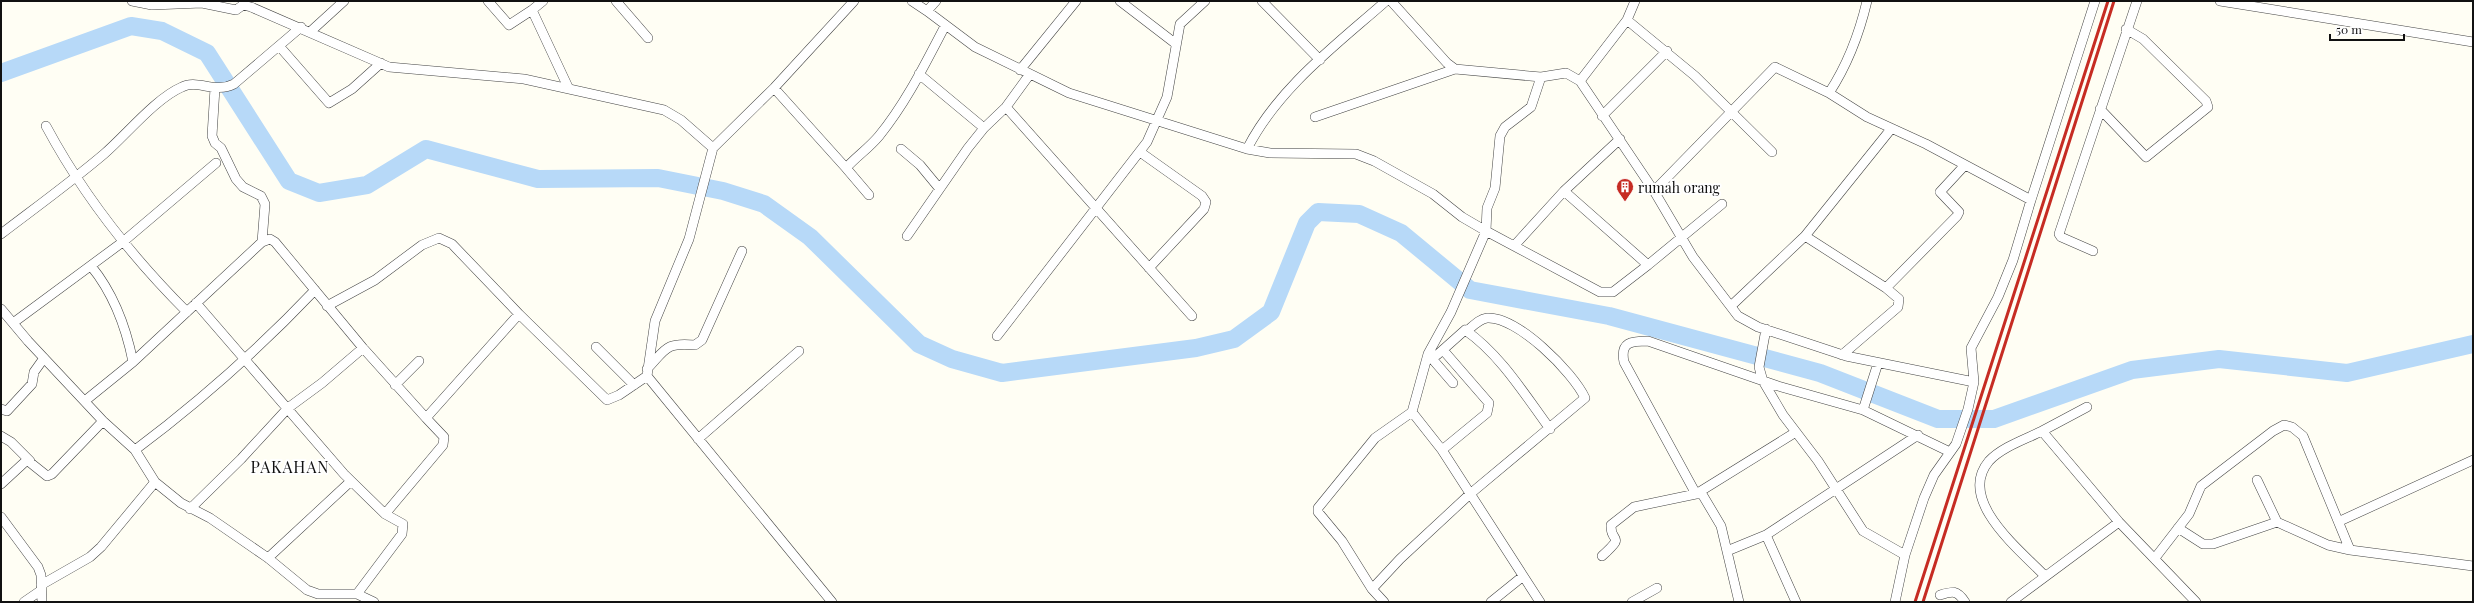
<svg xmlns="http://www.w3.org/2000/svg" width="2474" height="603" viewBox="0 0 2474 603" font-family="'Playfair Display',serif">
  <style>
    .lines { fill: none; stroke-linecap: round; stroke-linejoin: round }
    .river { stroke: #b7d9f8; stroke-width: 18 }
    .minor-casing { stroke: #444; stroke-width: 10 }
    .minor { stroke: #fff; stroke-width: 9 }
    .rail { stroke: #c62c23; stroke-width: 3 }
    .labels { text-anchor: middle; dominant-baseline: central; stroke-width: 4; stroke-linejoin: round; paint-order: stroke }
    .poi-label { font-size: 14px; fill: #111; stroke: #fff; text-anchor: start }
    .quarter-label { font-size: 16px; letter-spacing: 1px; fill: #111; stroke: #fff }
  </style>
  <rect width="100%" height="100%" fill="#fffef4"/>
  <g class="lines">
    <!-- river -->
    <path class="river" d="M1,73L131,26L162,31L207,53L289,181L319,193L367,185L426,149L538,179L658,178L723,191L764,204L810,237L919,344L952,359L1002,373L1196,348L1234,339L1271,312L1307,223L1318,212L1359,214L1401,233L1470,290L1609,316L1820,373L1938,419H1994L2132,370L2219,359L2347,373L2473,344"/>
    <defs>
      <path id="minor" d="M132,1L152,5L202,3L236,10L243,5L251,7L389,67L524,79L664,110L681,120L713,148L774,88L854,1
        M488,1L509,25L532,10L568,87
        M616,1L648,38
        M912,1L927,11L936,1
        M1120,1L1176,44
        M1262,1L1320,60
        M1391,1L1447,63L1455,69L1541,77L1566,73L1580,81L1654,191L1693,257L1738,316L1758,327L1846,356L1974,382
        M2220,1L2473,42
        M532,10L543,1
        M927,11L975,47L1069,93L1247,149L1270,153L1356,154L1374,161L1433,194L1462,217L1486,231L1451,312L1428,354L1412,412L1375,438L1318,508V512L1342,541L1372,589L1384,602
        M1627,20L1635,1
        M310,32L344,1
        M280,47L329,103L352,89L381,63
        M1020,70L1076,1
        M919,74L984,128
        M1541,77L1531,107L1505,127L1500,136L1495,188L1487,208L1486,231L1600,292H1613L1648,265
        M1580,81L1627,20L1695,76L1772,152
        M215,88L212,136L215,143L221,148L236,179L243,187L261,196L265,204L262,242
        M774,88L846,168C856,157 869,148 879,136C906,103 925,64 945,26
        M1829,93C1848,64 1859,35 1867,1
        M1006,107L1192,316
        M2100,109L2146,157L2208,107L2206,101L2143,39L2126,29
        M1602,116L1667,51
        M1315,117L1455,69
        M46,126C83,195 132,257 187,312
        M1620,139L1564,191L1648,265L1722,204
        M713,148L689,239L655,321L647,376L832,602
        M901,149L920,165L939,188
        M1247,149C1278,88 1336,45 1386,1
        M1140,152L1202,196L1206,202L1204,209L1149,268
        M846,168L869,195
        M1654,191L1775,67L1829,93L1867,117L1926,144L2031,200L2013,260L1998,297L1971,348L1974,382L1968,409L1956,444L1934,475L1924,498L1905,555L1895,602
        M2031,200L2095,1
        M1,234C35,208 71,182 104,154C126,135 156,98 182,87C197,79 215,94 234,84L301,27
        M907,236L968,148L984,128L1006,107L1030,74
        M1805,236L1886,288L1899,299L1898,307L1842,355
        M1514,246L1564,191
        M2093,251L2061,237L2059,234L2137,1
        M91,266C114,294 126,327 133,362
        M1886,288L1957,216L1959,212L1940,192L1965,165
        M196,303L344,474L385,514L403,524L402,534L357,594
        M327,306L375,280L422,245L439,238L452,244L519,314
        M1731,306L1805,236L1891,129
        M1,309L28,341L103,421L135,450L155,482L181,503L210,518L268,558L307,590L318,594H357L374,602
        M13,323L124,241L216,163
        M1766,329L1759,367L1763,381L1783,415L1818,461L1863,531L1905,555
        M997,336L1147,142L1167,97L1180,24L1205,1
        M596,347L634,385
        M1429,353L1437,355L1465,330C1500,354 1525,395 1550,429
        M1428,354L1453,383
        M647,369C666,349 665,342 695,345L702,340L742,251
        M395,385L419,361
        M86,400L133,362L262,242L270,239L275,242L363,348L426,418L519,314L607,400L619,395L647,376
        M2087,407L2042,431L2119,522L2196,602
        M1,409L7,411L32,384L34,372L44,358
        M1863,410L1878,363
        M1412,412L1442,450L1540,602
        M2042,431C2026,439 2002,447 1989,461C1956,500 2020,550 2045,576
        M1,436L11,442L30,461
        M698,439L799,351
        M135,450C199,402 259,349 315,290
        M1442,450L1487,413L1489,403L1443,350
        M2257,480L2277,522
        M1,484L27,460L47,476L52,474L103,421
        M190,509L241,459L288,408L322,383L363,348
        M385,514L443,445L444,437L426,418
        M1,517L38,567L41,575L42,602
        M2340,521L2473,460
        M2178,528L2203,544H2213L2277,522L2328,545L2350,550L2473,566
        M1766,535L1796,602
        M1727,551L1766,535L1918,435
        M1602,556C1627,533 1610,544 1611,525L1634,507L1696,494L1796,432
        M268,558L351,481
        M2155,558L2189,514L2201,486L2273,431L2284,425L2292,427L2303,436L2350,550
        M41,585L90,557L101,547L155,482
        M1372,589L1400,559L1470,494L1585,398C1573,372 1517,316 1487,318C1479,319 1473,326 1467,331
        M1940,595C1953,591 1957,590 1965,602
        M24,602L40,591
        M1491,602L1522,577
        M1632,602L1657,588
        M1739,602L1721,526L1702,494H1696L1624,362C1620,342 1631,341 1648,341L1778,386L1863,410L1950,452
        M2011,602L2119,522"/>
    </defs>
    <!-- minor casing -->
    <use href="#minor" class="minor-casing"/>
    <!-- minor -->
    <use href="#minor" class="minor"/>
    <!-- rail -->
    <path class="rail" d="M1915,602L2108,1
      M1923,602L2114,1"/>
  </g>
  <!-- icons -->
  <defs>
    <symbol id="building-pin" viewBox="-11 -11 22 30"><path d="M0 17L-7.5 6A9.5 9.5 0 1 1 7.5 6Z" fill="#c62c23" stroke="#fff"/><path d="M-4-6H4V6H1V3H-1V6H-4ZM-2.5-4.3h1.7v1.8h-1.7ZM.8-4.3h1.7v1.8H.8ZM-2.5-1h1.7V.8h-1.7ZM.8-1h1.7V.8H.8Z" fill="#fff"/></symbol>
  </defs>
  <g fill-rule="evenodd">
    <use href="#building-pin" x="1615" y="177" width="20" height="27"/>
  </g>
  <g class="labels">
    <!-- poi labels -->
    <g class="poi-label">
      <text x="1638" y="187">rumah orang</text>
    </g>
    <!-- quarter labels -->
    <g class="quarter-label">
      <text x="290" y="466">PAKAHAN</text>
    </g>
  </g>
  <!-- border -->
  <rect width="2474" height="603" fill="none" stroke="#111111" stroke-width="4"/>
  <!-- scale -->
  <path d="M2330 34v6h74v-6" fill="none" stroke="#111111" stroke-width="2"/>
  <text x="2336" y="34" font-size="12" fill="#111111" stroke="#ffffff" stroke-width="3" paint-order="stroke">50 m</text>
</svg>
